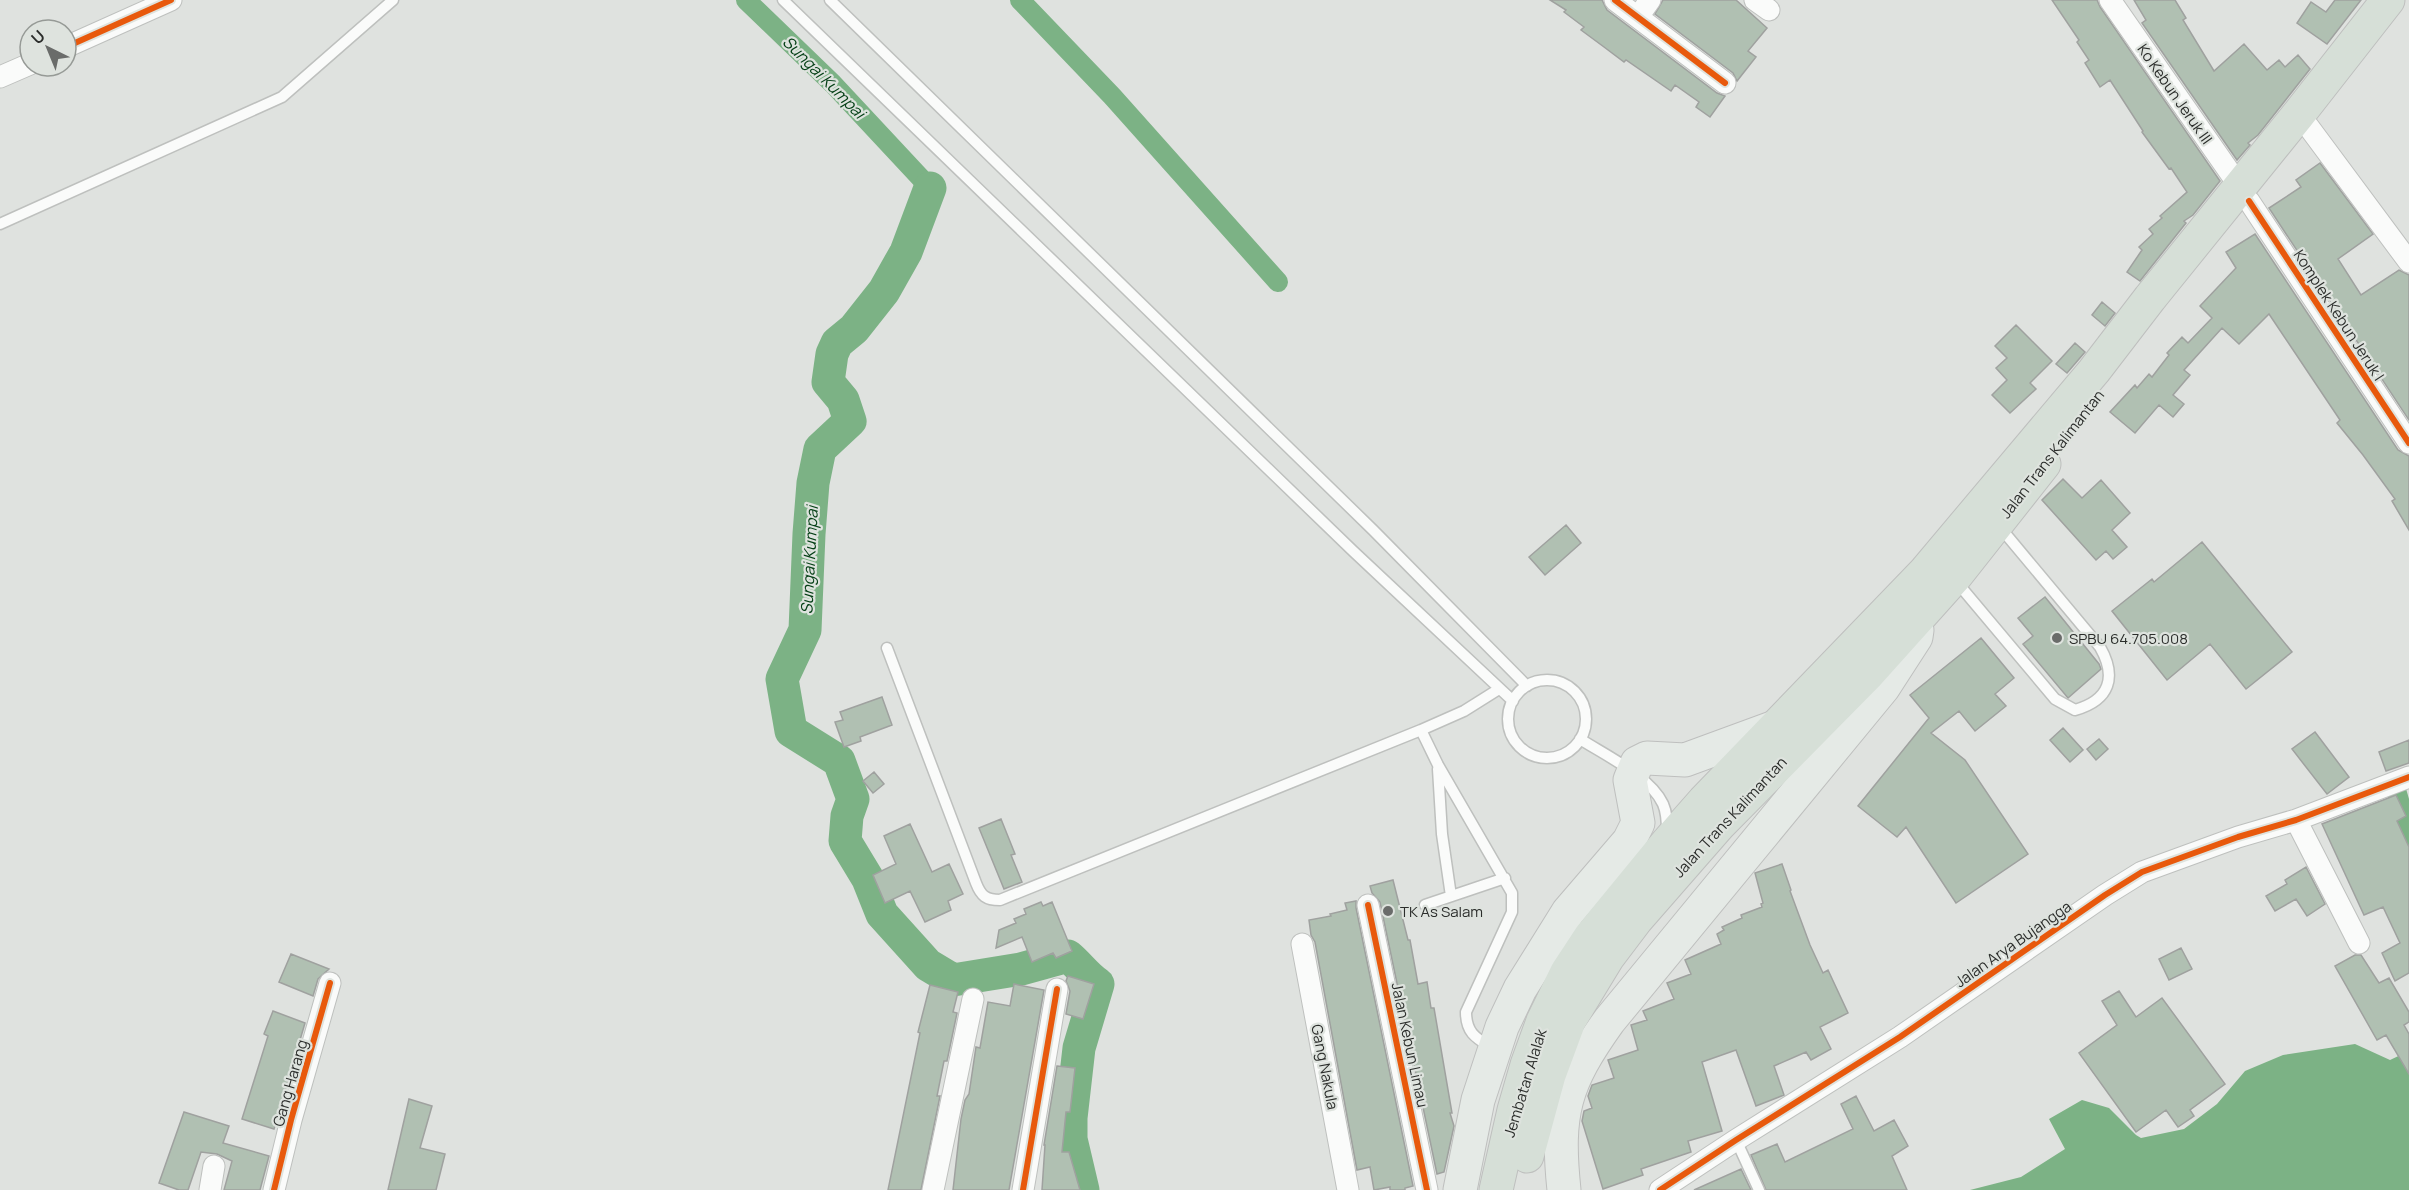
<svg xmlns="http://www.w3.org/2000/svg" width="2409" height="1190" viewBox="0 0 2409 1190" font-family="Manrope,sans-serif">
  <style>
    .water { fill: #7cb285 }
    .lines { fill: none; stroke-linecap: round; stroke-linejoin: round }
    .canal { stroke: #7cb285; stroke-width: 20 }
    .river { stroke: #7cb285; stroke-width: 33 }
    .building { fill: #b0c0b2; stroke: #9fa19f; stroke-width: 1.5 }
    .lane-casing { stroke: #bec0be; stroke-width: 13 }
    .street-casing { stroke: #bec0be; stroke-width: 23 }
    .primary-casing { stroke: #bebfbe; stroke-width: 35 }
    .highway-casing { stroke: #bebfbe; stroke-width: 35 }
    .lane { stroke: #fafbfa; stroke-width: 10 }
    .street { stroke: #fafbfa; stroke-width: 21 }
    .primary { stroke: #e5eae6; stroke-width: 33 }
    .highway { stroke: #d6dfd7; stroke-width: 33 }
    .cycleway-casing { stroke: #dee3de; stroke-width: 10 }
    .cycleway { stroke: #e8590c; stroke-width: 6 }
    .poi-dot { fill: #6a6c6a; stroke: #dee3de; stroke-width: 2 }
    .labels { text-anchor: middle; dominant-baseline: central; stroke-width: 4.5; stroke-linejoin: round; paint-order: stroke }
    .street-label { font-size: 15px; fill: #2b2d2b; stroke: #dee3de }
    .poi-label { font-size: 15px; fill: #2b2d2b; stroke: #dee3de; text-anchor: start }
    .water-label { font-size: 16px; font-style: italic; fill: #064117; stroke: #dee3de }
  </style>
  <rect width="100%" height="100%" fill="#dfe2df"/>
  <!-- water -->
  <path class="water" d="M2355,1044L2390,1060L2409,1051V1190H1970L2021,1177L2065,1149L2049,1119L2082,1100L2109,1108L2136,1135L2141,1138L2184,1129L2217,1104L2245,1071L2283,1055Z"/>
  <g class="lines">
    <!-- canal -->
    <path class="canal" d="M746,0L833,84L930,188
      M1020,0L1112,96L1278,282
      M2396,790L2409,835"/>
    <!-- river -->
    <path class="river" d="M930,188L906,252L884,291L854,329L837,343L832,354L828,382L843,400L850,421L820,449L813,483L809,534L805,630L782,679L791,731L839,761L853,799L847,816L845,841L868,879L882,914L928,965L953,980L1021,969L1068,956C1079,965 1086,976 1098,984L1079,1048L1071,1118V1139L1083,1190"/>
  </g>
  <!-- building -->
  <path class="building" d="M1550,0H1602L1607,10L1717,93L1725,96L1710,117L1696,107L1699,102L1675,85L1671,91L1626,60L1624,62L1604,47L1581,30L1584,27L1564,12L1566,10Z
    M1663,0H1736L1767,28L1748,51L1756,57L1737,81L1733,73L1655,14Z
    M2052,0H2097L2100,7L2220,181L2193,215L2184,221L2186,223L2140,281L2127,272L2142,250L2139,247L2153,234L2149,229L2162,218L2160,216L2187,192L2171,168L2169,169L2142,132L2143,131L2110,80L2100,87L2085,63L2089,60L2077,42L2079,40Z
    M2134,0H2175L2186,18L2183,20L2214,71L2244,44L2267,70L2279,60L2285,67L2298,55L2310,69L2258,135L2248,143L2250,145L2237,160L2142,23L2146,20Z
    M2335,0H2361L2327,44L2297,23L2311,2L2326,12Z
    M2320,163L2373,234L2338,259L2361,295L2399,270L2409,275V420L2269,208L2301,187L2296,180Z
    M2255,234L2398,450L2409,456V530L2392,501L2395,499L2363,455L2337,423L2340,420L2269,314L2239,344L2222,328L2184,370L2190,375L2173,395L2184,404L2173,417L2159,405L2135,433L2110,412L2135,385L2137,388L2149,374L2152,377L2169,355L2167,353L2182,337L2188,343L2212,318L2200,306L2236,268L2226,252Z
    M2102,302L2115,313L2105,326L2092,315Z
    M2016,325L2052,361L2030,383L2036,389L2010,413L1992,395L2007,380L1996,368L2007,358L1995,346Z
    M2075,343L2085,352L2067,373L2056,364Z
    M2063,479L2082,498L2101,480L2130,513L2112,530L2127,547L2113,559L2106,551L2096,560L2042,500Z
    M1566,525L1581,543L1545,575L1529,557Z
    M2202,542L2292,652L2246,689L2210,644L2167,680L2112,611L2152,579L2154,582Z
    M2045,597L2099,664L2101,669L2068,698L2023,644L2033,636L2018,618Z
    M1981,638L2014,678L1995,694L2006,706L1975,731L1959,711L1931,733L1965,760L2028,854L1956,903L1906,827L1897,837L1858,806L1929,718L1910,695Z
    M882,697L892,725L860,737L861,741L844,747L835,722L843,720L840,712Z
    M2063,728L2083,750L2070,762L2050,740Z
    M2315,732L2349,777L2327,794L2292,749Z
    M2099,739L2108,749L2096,760L2087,749Z
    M2409,740V763L2386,771L2379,752Z
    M874,772L884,784L873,793L863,781Z
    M2396,795L2406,816L2397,821L2409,847V973L2395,981L2382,953L2400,943L2383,907L2364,915L2322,824Z
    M1001,819L1015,854L1011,855L1022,882L1004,889L979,828Z
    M910,824L932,872L949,864L963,894L948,901L951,910L925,922L910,891L885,903L873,875L896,864L884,836Z
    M1782,864L1791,890L1790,891L1810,945L1823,973L1828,970L1848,1013L1820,1027L1831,1049L1811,1060L1806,1052L1774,1066L1784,1095L1756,1106L1736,1050L1702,1062L1722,1131L1688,1141L1691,1152L1641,1169L1643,1175L1603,1189L1582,1121L1584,1111L1592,1108L1588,1096L1592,1085L1614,1078L1608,1060L1638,1050L1631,1025L1647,1020L1643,1011L1674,999L1667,983L1691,974L1685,960L1721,944L1717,934L1724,930L1722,927L1742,918L1741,915L1762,907L1761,904L1763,903L1755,873Z
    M2306,867L2325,904L2307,916L2296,899L2275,911L2266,896L2287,884L2285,880Z
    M1393,880L1408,940H1410L1418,984L1427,982L1431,1008H1434L1452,1113H1450L1454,1126L1444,1172L1437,1174L1380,902L1372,893L1370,886Z
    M1356,901V908L1413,1186L1405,1188V1190H1390V1187L1374,1190L1370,1167L1357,1170L1315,942L1311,935L1309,920L1331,916L1330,914L1347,910L1345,903Z
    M1041,902L1043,906L1052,902L1072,951L1056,958L1053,953L1032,962L1022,937L996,948L999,930L1016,923L1014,919L1026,914L1024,909Z
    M2181,948L2192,969L2169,980L2159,959Z
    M291,954L329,969L318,979L313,996L279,982Z
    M2355,955H2361L2379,983L2389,978L2409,1012V1022L2404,1025L2409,1034V1074L2386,1035L2377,1040L2335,966Z
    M1068,976L1094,984L1083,1019L1066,1014L1070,991L1066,981Z
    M1014,984L1044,990L1009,1190H953L961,1119L965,1100L969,1094L976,1047L980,1048L988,1002L1010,1006Z
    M930,985L958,992L953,1012L957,1013L947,1061H944L937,1096H940L921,1190H888L920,1033L918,1032Z
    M2119,991L2136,1017L2162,998L2225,1084L2190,1110L2194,1116L2178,1127L2166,1110L2136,1132L2079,1053L2117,1025L2102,1001Z
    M273,1011L305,1023L274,1129L242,1119L268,1036L264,1034Z
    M1057,1066L1075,1068L1070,1112H1066L1062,1152H1069L1080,1190H1042L1045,1145H1044Z
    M1856,1096L1874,1131L1894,1120L1908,1146L1892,1156L1907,1190H1766L1751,1155L1777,1144L1785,1162L1853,1129L1841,1104Z
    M409,1099L432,1106L420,1148L445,1154L436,1190H388Z
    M184,1112L229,1126L223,1143L269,1156L260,1190H224L232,1161L217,1154L201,1152L188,1190H179L159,1183Z
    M1741,1169L1751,1190H1694Z"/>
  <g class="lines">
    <defs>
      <path id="lane" d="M783,0L1353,551L1513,701
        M830,0L1373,530L1527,686
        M0,224L282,97L393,0
        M1955,580L2055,699L2075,710C2110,700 2117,677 2100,647L1999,526
        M887,648L976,883C981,896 986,900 1000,900L1421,730L1464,711L1499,689
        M1508 719a39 39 0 1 1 78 0a39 39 0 1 1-78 0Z
        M1421,730L1438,765L1512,893V912L1466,1012C1466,1033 1476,1038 1492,1048
        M1580,739C1605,755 1651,777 1663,804C1667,813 1667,822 1667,832
        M1438,769L1442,834L1451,896
        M1425,905L1505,878
        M1736,1140L1759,1190"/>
      <path id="street" d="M1615,0L1725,83
        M1755,0L1769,10
        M2110,0L2240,187
        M1638,17L1650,0
        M66,47L171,0
        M0,77L30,64
        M2308,126L2409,262
        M2249,201L2409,443
        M2296,820L2359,943
        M1368,905L1427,1190
        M1302,944L1348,1190
        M210,1190L214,1166
        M274,1190L291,1120L330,983
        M933,1190L973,999
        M1023,1190L1057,989
        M1660,1190L1736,1140L1900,1037L2105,895L2142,872L2238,837L2296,820L2409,777"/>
      <path id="primary" d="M1460,1190L1478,1100L1502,1027L1520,989L1568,912L1629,841L1638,823L1630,780L1637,763L1647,758L1685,760L1775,727
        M1564,1190C1556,1113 1564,1084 1609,1021L1883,688L1916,637L1917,630"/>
      <path id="highway" d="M1527,1156L1549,1075L1569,1021L1608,957L1636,920L1719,825L1867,675L1954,578L2044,464
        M1496,1190L1514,1110L1527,1065L1543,1021L1567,972L1590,937L1667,843L1704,801L1924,573L2094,371L2150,298L2298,115L2388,0"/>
    </defs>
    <!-- lane casing -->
    <use href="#lane" class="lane-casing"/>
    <!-- street casing -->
    <use href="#street" class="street-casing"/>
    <!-- primary casing -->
    <use href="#primary" class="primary-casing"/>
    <!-- highway casing -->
    <use href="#highway" class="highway-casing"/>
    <!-- lane -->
    <use href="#lane" class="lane"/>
    <!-- street -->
    <use href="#street" class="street"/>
    <!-- primary -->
    <use href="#primary" class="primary"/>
    <!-- highway -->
    <use href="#highway" class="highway"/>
    <defs>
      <path id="cycleway" d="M1615,0L1725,83
        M66,47L171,0
        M2249,201L2409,443
        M1368,905L1427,1190
        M274,1190L291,1120L330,983
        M1023,1190L1057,989
        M1660,1190L1736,1140L1900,1037L2105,895L2142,872L2238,837L2296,820L2409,777"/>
    </defs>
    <!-- cycleway casing -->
    <use href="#cycleway" class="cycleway-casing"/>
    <!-- cycleway -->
    <use href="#cycleway" class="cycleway"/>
  </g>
  <!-- markers -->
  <g class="poi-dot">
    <circle cx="2057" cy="638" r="6"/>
    <circle cx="1388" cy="911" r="6"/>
  </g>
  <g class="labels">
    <!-- street labels -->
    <g class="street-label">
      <text transform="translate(2175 94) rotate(55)">Ko Kebun Jeruk III</text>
      <text transform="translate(2339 315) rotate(57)">Komplek Kebun Jeruk I</text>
      <text transform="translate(2052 454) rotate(-52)">Jalan Trans Kalimantan</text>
      <text transform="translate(1730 817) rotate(-47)">Jalan Trans Kalimantan</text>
      <text transform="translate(2013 944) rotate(-35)">Jalan Arya Bujangga</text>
      <text transform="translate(1410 1045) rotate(78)">Jalan Kebun Limau</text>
      <text transform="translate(1325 1067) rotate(79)">Gang Nakula</text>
      <text transform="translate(290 1083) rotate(-74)">Gang Harang</text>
      <text transform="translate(1525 1083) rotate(-73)">Jembatan Alalak</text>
    </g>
    <!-- poi labels -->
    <g class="poi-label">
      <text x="2069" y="638">SPBU 64.705.008</text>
      <text x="1400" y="911">TK As Salam</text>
    </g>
    <!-- water labels -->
    <g class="water-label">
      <text transform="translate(824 77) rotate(45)">Sungai Kumpai</text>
      <text transform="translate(809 560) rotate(-87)">Sungai Kumpai</text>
    </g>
  </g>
  <!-- north arrow -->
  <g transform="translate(48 48) rotate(317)"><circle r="28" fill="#dee3de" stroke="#969a96" stroke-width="1.5"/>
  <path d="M0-4.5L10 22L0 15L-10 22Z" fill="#6a6c6a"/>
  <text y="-9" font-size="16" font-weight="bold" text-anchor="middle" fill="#2b2d2b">U</text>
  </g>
</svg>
